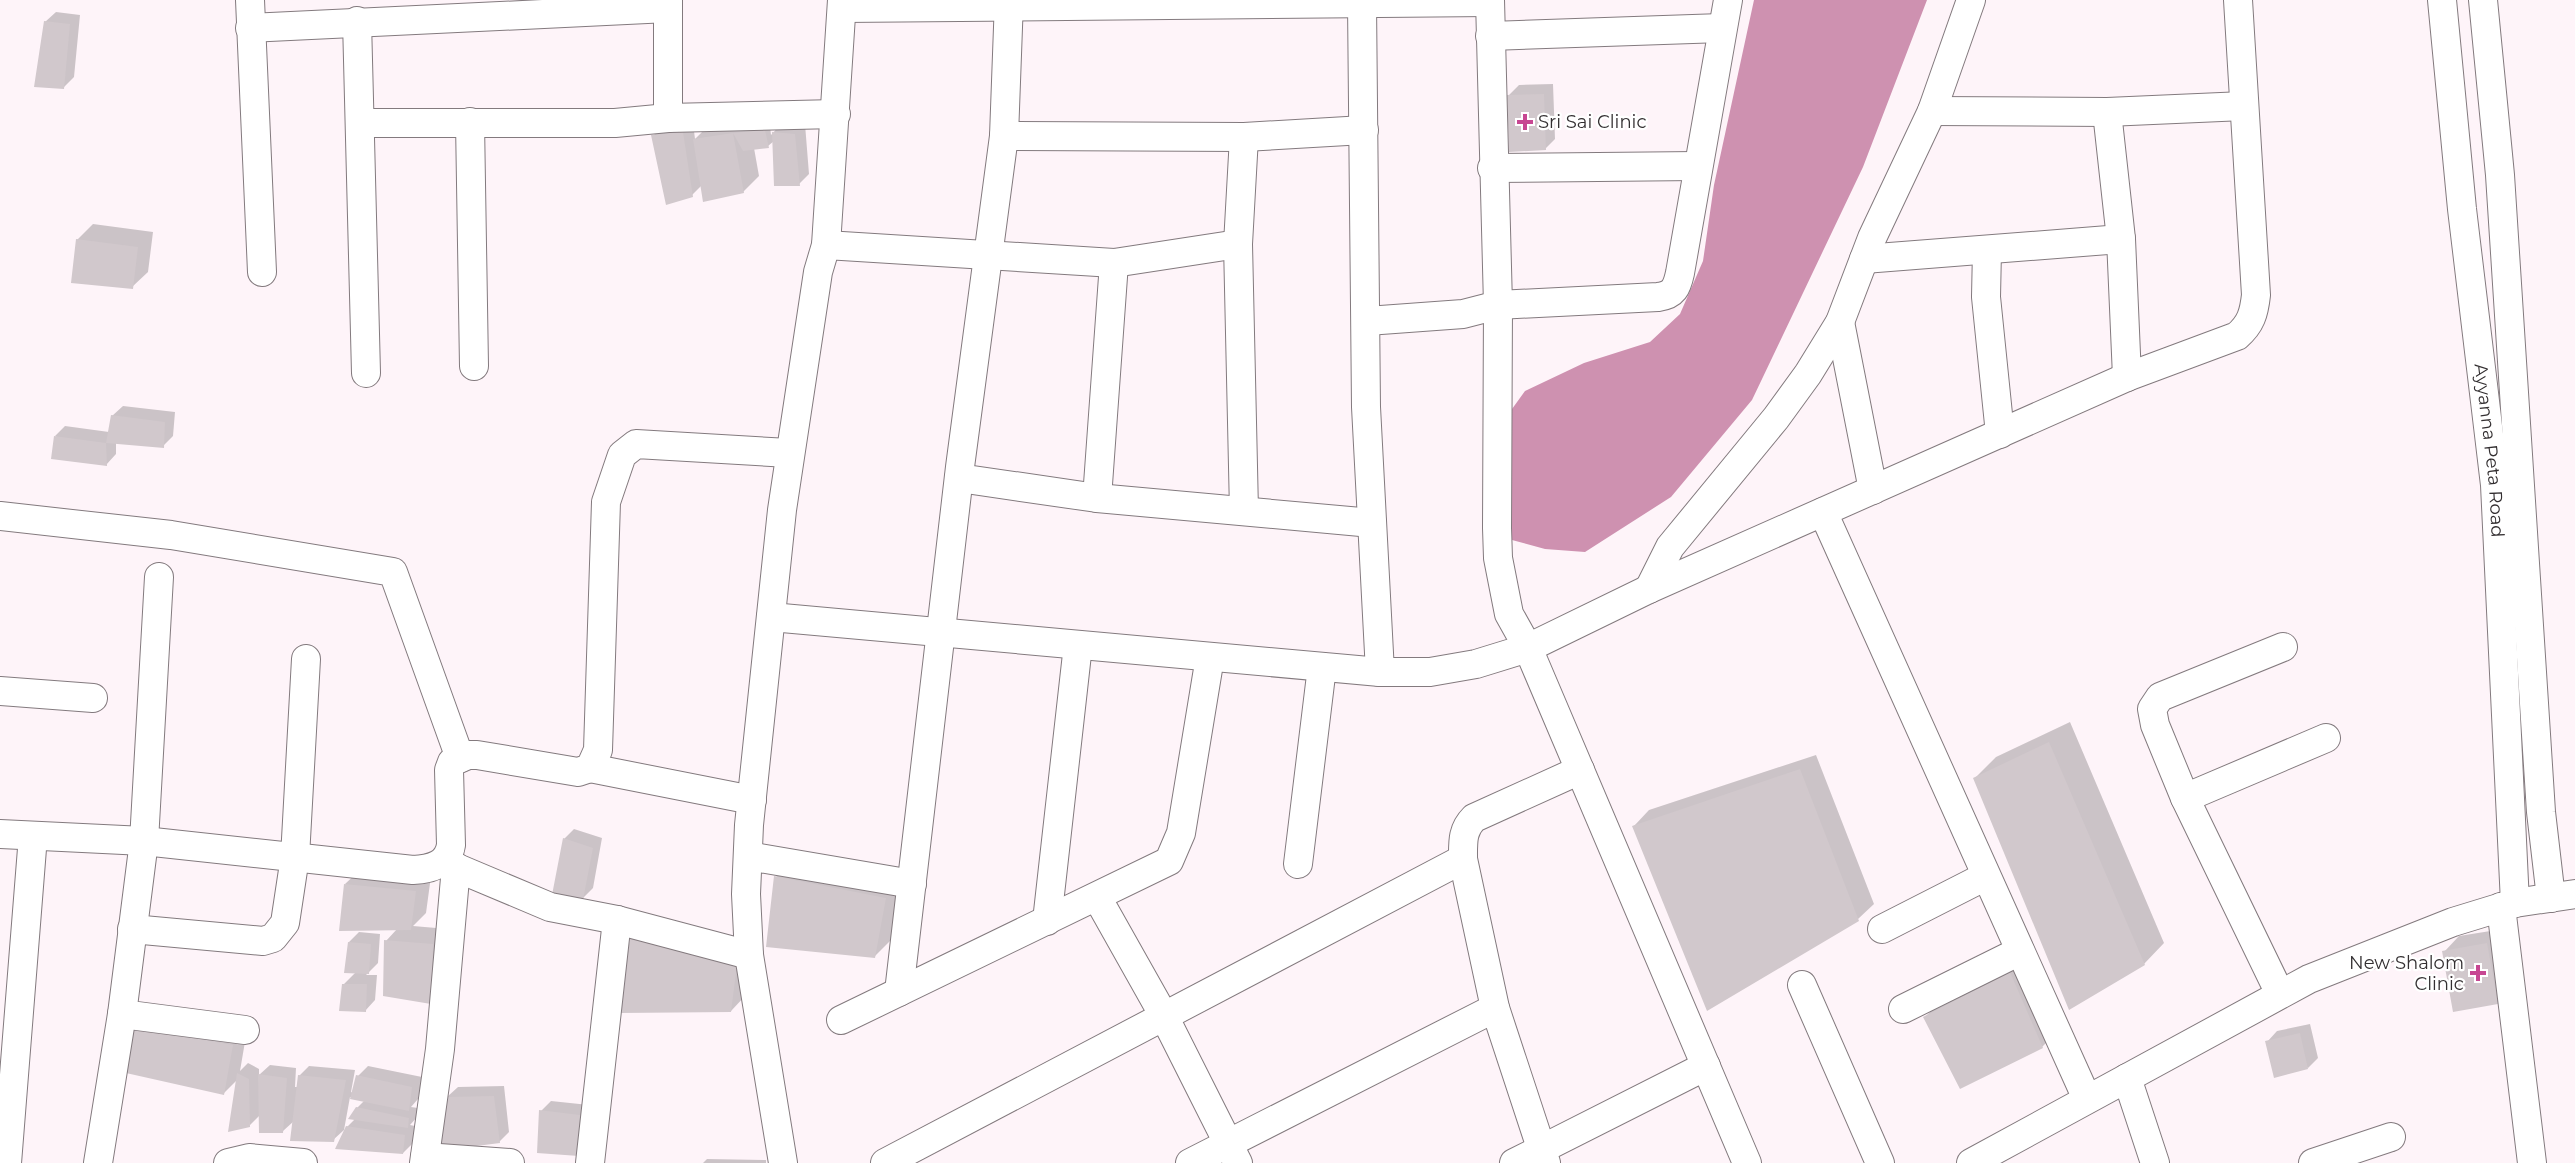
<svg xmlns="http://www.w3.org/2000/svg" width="2575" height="1163" viewBox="0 0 2575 1163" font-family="Montserrat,sans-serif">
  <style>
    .water { fill: #ce91b0 }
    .shadow { fill: #0003 }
    .building { fill: #d1c8cc }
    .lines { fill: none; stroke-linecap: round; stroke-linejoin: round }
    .minor-casing { stroke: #837a7e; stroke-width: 30 }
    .minor { stroke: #fff; stroke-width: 28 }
    .poi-dot { fill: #c74792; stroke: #fff; stroke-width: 2 }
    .labels { text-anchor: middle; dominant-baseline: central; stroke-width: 4.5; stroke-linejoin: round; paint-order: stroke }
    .poi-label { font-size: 18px; fill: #332f31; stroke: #fff; text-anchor: start }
    .street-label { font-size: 18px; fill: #332f31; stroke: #fff }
  </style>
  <rect width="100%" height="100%" fill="#fef4f9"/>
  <!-- water -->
  <path class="water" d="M1754,0H1927L1863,167L1752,400L1671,497L1585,552L1545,549L1512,540L1499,512V427L1525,391L1584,363L1650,342L1680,314L1703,261L1714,185Z"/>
  <!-- shadow -->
  <path class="shadow" d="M56,12L80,15L74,77L64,87L45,22Z
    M1553,84L1555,139L1545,149L1509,95L1519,85Z
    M783,122L805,124L809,174L799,184L774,141L768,146L754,148L759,176L743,192L702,185L692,195L653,136L663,126L693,123L695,139L710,124L770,126L771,135Z
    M93,224L153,232L148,272L132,287L77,240Z
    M123,406L175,412L173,436L163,446L116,442V454L106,465L55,436L65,426L109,432L112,416Z
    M2070,722L2164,943L2144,964L1975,778L1996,757Z
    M1816,755L1874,904L1858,919L1634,826L1649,810Z
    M574,829L602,838L593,888L583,898L564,839Z
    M796,856L906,877L895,936L875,956L776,876Z
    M361,869L431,876L426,913L413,926L448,929L430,1003L386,941L397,929L345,884Z
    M2503,929L2513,987L2497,1003L2444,952L2459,936Z
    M359,932L380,934L378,963L366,975H377L375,1000L365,1011L343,985L356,972L349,942Z
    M752,949L746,995L731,1011H621Z
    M2025,958L2058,1031L2042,1047L1925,1017L1940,1002Z
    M2310,1024L2318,1058L2308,1068L2267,1042L2277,1031Z
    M135,1028L247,1030L240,1071L248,1063L259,1069V1075L270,1065L296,1068L295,1087H298L299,1076L309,1066L355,1070L351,1092L353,1093L358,1076L368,1066L422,1077L418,1099L411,1107L418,1108V1116L410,1125L415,1126L413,1143L403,1153L347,1127L356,1118L357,1108L365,1100L350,1097L344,1130L333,1140L294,1121L283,1131L260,1115L250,1125L237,1080L224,1093Z
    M504,1086L509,1132L499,1142L447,1097L458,1087Z
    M551,1101L589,1105V1144L541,1111Z
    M707,1159L766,1160V1163H703Z"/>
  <!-- building -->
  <path class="building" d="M44,21L70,24L64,89L34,87Z
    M1544,94L1546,150L1509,152L1507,95Z
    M765,130L769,148L743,151L733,133Z
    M683,132L693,197L666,205L651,135Z
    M772,132L795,134L800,186H774Z
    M733,133L744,193L703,202L693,139Z
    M76,239L138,247L133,289L71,283Z
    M111,415L165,422L164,448L106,443Z
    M54,436L106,443L107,466L51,459Z
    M2049,742L2145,965L2069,1010L1973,778Z
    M1800,769L1859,921L1707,1011L1632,826Z
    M563,838L593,848L583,900L552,895Z
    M774,876L886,898L875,958L766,947Z
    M344,884L416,891L411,930L339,931Z
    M630,938L737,965L731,1012L619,1013Z
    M384,940L433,944L431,1004L383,996Z
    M348,942L371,944L369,974L344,973Z
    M2487,943L2498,1004L2453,1012L2442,951Z
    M2010,972L2043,1048L1960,1089L1923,1017Z
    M342,984H367L366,1012L339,1011Z
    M133,1027L233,1045L224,1095L126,1073Z
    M2300,1033L2308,1069L2274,1078L2265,1041Z
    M237,1073L249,1079L250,1127L228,1132Z
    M258,1074L287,1078L283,1133H259Z
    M298,1075L346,1080L334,1142L290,1141Z
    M356,1075L412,1087L409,1111L350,1099Z
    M494,1096L500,1143L437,1151L446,1097Z
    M356,1107L409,1118L408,1128L348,1119Z
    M539,1110L580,1115L579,1156L537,1153Z
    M346,1126L405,1135L403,1154L335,1149Z"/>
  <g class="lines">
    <defs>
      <g id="minor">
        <path d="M250,0L262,272"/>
        <path d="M668,0V118"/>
        <path d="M1490,0L1498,305L1497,528L1498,558L1509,614L1528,648L1747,1163"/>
        <path id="s1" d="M2442,0L2462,209L2495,485L2515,903"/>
        <path d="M2483,0L2500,175L2541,812L2551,898"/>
        <path d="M1362,3L1366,407L1380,672"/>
        <path d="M843,8L1490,2"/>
        <path d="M357,21L366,373"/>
        <path d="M250,28L668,8"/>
        <path d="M1490,36L1722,28"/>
        <path d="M1932,111L2107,112L2244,106"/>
        <path d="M2107,112L2121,239L2127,377"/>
        <path d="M470,122L474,366"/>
        <path d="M360,123H615L668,118L836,114"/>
        <path d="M1004,136L1244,137L1364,130"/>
        <path d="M1492,168L1697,166"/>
        <path d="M826,245L1114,263L1238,244"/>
        <path d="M1987,250L1986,297L2000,434"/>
        <path d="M1864,259L2121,239"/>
        <path d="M1367,321L1463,314L1498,305L1658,297C1674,295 1677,287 1680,273L1728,0"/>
        <path d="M1840,322L1873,490"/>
        <path d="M959,478L1097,498L1372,523"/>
        <path d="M1097,498L1114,263"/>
        <path d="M1244,511L1238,244L1244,137"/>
        <path d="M1823,512L2087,1099"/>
        <path d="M0,516L171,535L393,572L460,758"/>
        <path d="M1649,589L1670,547L1776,418L1808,374L1840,322L1872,238L1932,111L1971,0"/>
        <path d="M771,617L1380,672H1430L1476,664L1528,648L1649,589L2127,377L2237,336C2251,324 2254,313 2256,295L2238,0"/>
        <path d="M0,691L93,698"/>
        <path d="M590,768L752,800"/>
        <path d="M2185,798L2326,738"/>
        <path d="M0,834L144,841L413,870C431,869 448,865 451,845L449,770L452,762L468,755H477L578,772L590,768L598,750L606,502L622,455L636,444L789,453"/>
        <path d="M748,856L912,884"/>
        <path d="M443,862L550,907L617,920L749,955"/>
        <path d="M1298,864L1322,667"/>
        <path d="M1097,897L1164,1016L1238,1163"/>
        <path d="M2501,907L2532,1163"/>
        <path d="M1047,921L1078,645"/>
        <path d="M132,929L263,941L273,938L285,923L295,857L306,659"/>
        <path d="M1882,929L1986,876"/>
        <path d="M1802,985L1880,1163"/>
        <path d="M899,992L960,467L1004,136L1009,0"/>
        <path d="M2280,994L2185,798L2155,725L2152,709L2160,697L2283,647"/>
        <path d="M1903,1009L2020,951"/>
        <path d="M122,1014L245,1030"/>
        <path d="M841,1020L1169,861L1181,833L1210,657"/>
        <path d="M2127,1078L2155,1163"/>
        <path d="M425,1157L510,1163"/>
        <path d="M7,1163L33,836"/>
        <path d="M98,1163L122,1014L144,841L159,577"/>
        <path d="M228,1163L249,1158L303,1163"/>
        <path d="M424,1163L440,1049L456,867"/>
        <path d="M590,1163L617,920"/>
        <path d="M783,1163L749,955L746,894L749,825L782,510L818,272L826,245L842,0"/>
        <path d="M885,1163L1463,859"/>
        <path d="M1190,1163L1495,1008"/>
        <path d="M1514,1163L1706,1066"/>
        <path d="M1546,1163L1495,1008L1463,859C1463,842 1462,830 1474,818L1580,770"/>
        <path d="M1971,1163L2309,979L2453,922L2515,903L2575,894"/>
        <path d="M2313,1163L2391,1137"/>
      </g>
    </defs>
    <!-- minor casing -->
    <use href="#minor" class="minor-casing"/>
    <!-- minor -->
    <use href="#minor" class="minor"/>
  </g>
  <!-- markers -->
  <g class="poi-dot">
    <path d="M1522 113h6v6h6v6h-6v6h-6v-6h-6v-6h6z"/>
    <path d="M2475 964h6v6h6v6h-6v6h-6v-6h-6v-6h6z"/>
  </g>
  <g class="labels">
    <!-- poi labels -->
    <g class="poi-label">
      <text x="1538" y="122">Sri Sai Clinic</text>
      <text x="2464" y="963" text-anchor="end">New Shalom<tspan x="2464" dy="21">Clinic</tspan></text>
    </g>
    <!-- street labels -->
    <g class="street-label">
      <text stroke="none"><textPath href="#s1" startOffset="453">Ayyanna Peta Road</textPath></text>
    </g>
  </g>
</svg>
